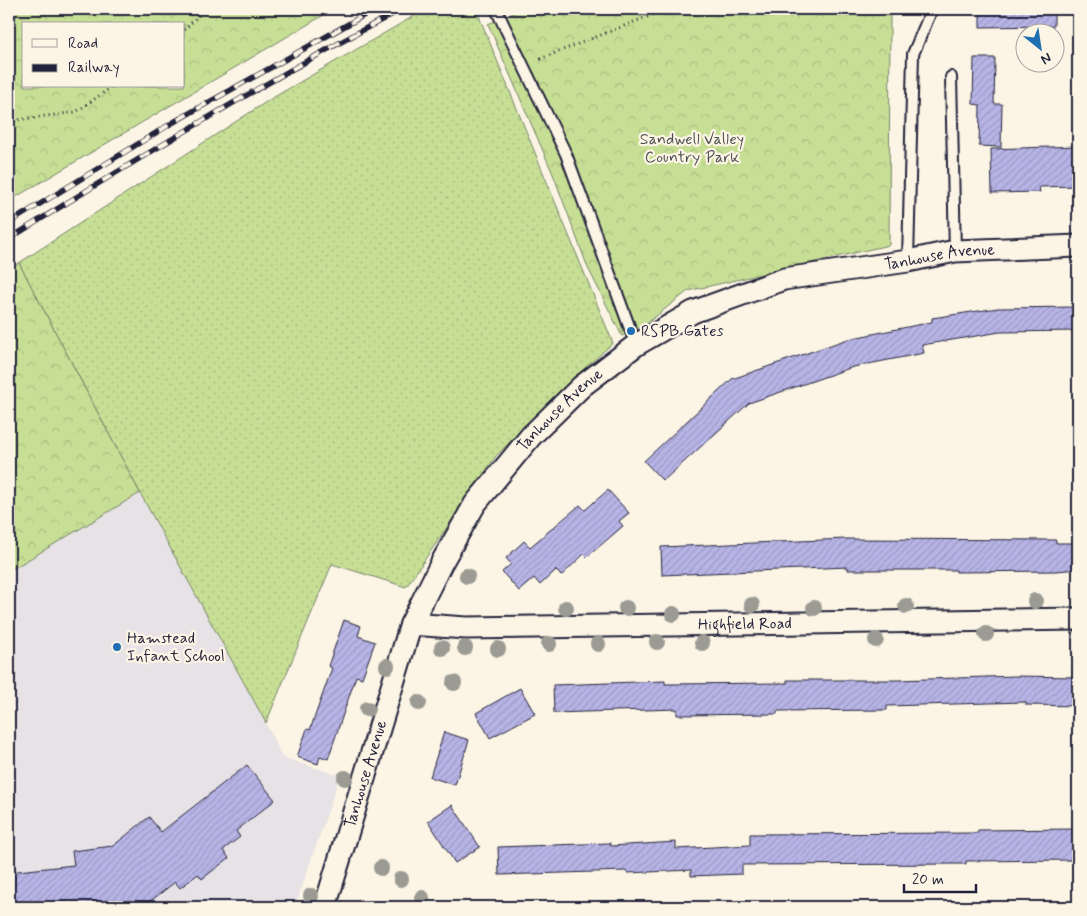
<svg xmlns="http://www.w3.org/2000/svg" width="1087" height="916" viewBox="0 0 1087 916" font-family="Mynerve,sans-serif">
  <style>
    .built { fill: #e7e2e5 }
    .grass { fill: url(#grass-dots); stroke: #748068 }
    .forest { fill: url(#forest-crowns); stroke: #748068; fill-rule: evenodd }
    .building { fill: url(#building-hatch); stroke: #22223b }
    .lines { fill: none; stroke-linecap: round; stroke-linejoin: round }
    .lane-casing { stroke: #22223b; stroke-width: 14 }
    .street-casing { stroke: #22223b; stroke-width: 25 }
    .path { stroke: #22223b; stroke-width: 3; stroke-dasharray: 1 4; stroke-linecap: butt }
    .lane { stroke: #fcf5e5; stroke-width: 10 }
    .street { stroke: #fcf5e5; stroke-width: 21 }
    .rail-casing { stroke: #22223b; stroke-width: 5.5 }
    .rail { stroke: #fcf5e5; stroke-width: 4; stroke-dasharray: 11; stroke-linecap: butt }
    .tree { fill: #9b9b94 }
    .poi-dot { fill: #1f6fb2; stroke: #fcf5e5; stroke-width: 2 }
    .labels { text-anchor: middle; dominant-baseline: central; stroke-width: 4.5; stroke-linejoin: round; paint-order: stroke }
    .park-label { font-size: 16px; fill: #4b5152; stroke: #fcf5e5 }
    .street-label { font-size: 16px; fill: #22223b; stroke: #fcf5e5 }
    .poi-label { font-size: 16px; fill: #22223b; stroke: #fcf5e5; text-anchor: start }
  </style>
  <defs>
    <pattern id="grass-dots" width="8" height="8" patternUnits="userSpaceOnUse" patternTransform="scale(1.25)"><rect width="8" height="8" fill="#c7df95"/><path d="M2 2h.1M6 6h.1" fill="none" stroke="#abbf81" stroke-width="1.8" stroke-linecap="round"/></pattern>
    <pattern id="forest-crowns" width="20" height="18" patternUnits="userSpaceOnUse" patternTransform="scale(1.25)"><rect width="20" height="18" fill="#c7df95"/><path d="M2 6a3 3 0 1 1 6 0M12 15a3 3 0 1 1 6 0" fill="none" stroke="#abbf81"/></pattern>
    <pattern id="building-hatch" width="6" height="6" patternUnits="userSpaceOnUse" patternTransform="scale(1.25)"><rect width="6" height="6" fill="#b7b4e6"/><path d="M-1 1l2-2M0 6l6-6M5 7l2-2" fill="none" stroke="#9d9ac6"/></pattern>
  </defs>
  <rect width="100%" height="100%" fill="#fcf5e5"/>
  <filter id="ink" filterUnits="userSpaceOnUse"><feTurbulence type="fractalNoise" baseFrequency=".02" numOctaves="2"/><feDisplacementMap in="SourceGraphic" scale="10" xChannelSelector="R" yChannelSelector="G"/><feConvolveMatrix kernelMatrix="1 2 1 2 8 2 1 2 1" color-interpolation-filters="sRGB"/></filter>
  <g filter="url(#ink)">
    <!-- built -->
    <path class="built" d="M140,493L266,723L282,757L340,776L295,907H9V571Z"/>
    <!-- grass -->
    <path class="grass" d="M426,9H476L613,343L567,384L496,456L406,587L332,564L266,723L140,493L19,263L269,100Z"/>
    <!-- forest -->
    <path class="forest" d="M9,9H334L9,201ZM24,24H184V86H24Z
      M523,9H890L889,245L688,291L646,324L622,336L588,268L553,174L488,24Z
      M19,263L140,493L9,571V269Z"/>
    <!-- building -->
    <path class="building" d="M980,9H1054V26L980,27Z
      M974,58H995L994,104H1002L1001,147L979,146L980,105L973,104Z
      M1078,146V186L1039,187L1040,192L992,193L991,149Z
      M1078,307V331L1000,332L922,345L924,353L853,367L749,403L663,481L644,461L732,379L848,339L932,322V318L998,308Z
      M608,490L629,513L619,521L623,526L587,557L584,554L561,576L556,570L540,585L534,578L519,591L502,572L511,564L506,558L524,541L530,547L580,505L585,510Z
      M846,539L1056,540V543H1078V569L1056,571L956,572V570H848V567L662,575L661,547Z
      M344,620L361,626L358,636L375,642L362,678L356,676L328,759L320,756L318,764L297,757L307,729L310,730L332,668L328,666Z
      M1015,676L1078,677V706L1026,705V702L989,703L887,706V710L777,711V714L677,715V709L554,713L553,685L665,681V684L787,683V680H898Z
      M520,688L535,714L490,738L476,713Z
      M444,732L469,740L455,785L430,777Z
      M247,765L275,800L236,831L240,837L223,850L229,858L202,879L198,874L180,888L175,882L143,907H9V872L74,865L72,851L113,846L149,817L161,832Z
      M452,805L480,847L455,863L428,821Z
      M1077,829V860L966,861V864L742,865V874L691,876V870L627,873L626,871L499,875L498,847L610,843L611,846L676,842V849L750,845V834L978,833V830Z"/>
    <g class="lines">
      <defs>
        <path id="lane" d="M496,9L566,154L636,345
          M951,77L955,251
          M908,261L913,54L932,9"/>
        <g id="street">
          <path id="s1" d="M411,624L466,628L1078,619"/>
          <path id="s2" d="M325,907L411,624L442,562L475,504L531,436L582,386L636,345L693,312L784,279L908,261L955,251L1078,246"/>
        </g>
      </defs>
      <!-- lane casing -->
      <use href="#lane" class="lane-casing"/>
      <!-- street casing -->
      <use href="#street" class="street-casing"/>
      <!-- path -->
      <path class="path" d="M184,30L205,9
        M540,59L667,9
        M9,121L76,112L113,86"/>
      <!-- lane -->
      <use href="#lane" class="lane"/>
      <!-- street -->
      <use href="#street" class="street"/>
      <defs>
        <path id="rail" d="M9,223L172,123L375,9
          M9,239C138,158 268,80 402,9"/>
      </defs>
      <!-- rail casing -->
      <use href="#rail" class="rail-casing"/>
      <!-- rail -->
      <use href="#rail" class="rail"/>
    </g>
    <!-- trees -->
    <g class="tree">
      <circle cx="467" cy="576" r="8"/>
      <circle cx="1035" cy="601" r="8"/>
      <circle cx="752" cy="605" r="8"/>
      <circle cx="906" cy="606" r="8"/>
      <circle cx="566" cy="608" r="8"/>
      <circle cx="626" cy="608" r="8"/>
      <circle cx="814" cy="608" r="8"/>
      <circle cx="673" cy="614" r="8"/>
      <circle cx="986" cy="634" r="8"/>
      <circle cx="876" cy="640" r="8"/>
      <circle cx="657" cy="642" r="8"/>
      <circle cx="702" cy="643" r="8"/>
      <circle cx="549" cy="644" r="8"/>
      <circle cx="598" cy="644" r="8"/>
      <circle cx="442" cy="648" r="8"/>
      <circle cx="465" cy="648" r="8"/>
      <circle cx="498" cy="649" r="8"/>
      <circle cx="387" cy="666" r="8"/>
      <circle cx="454" cy="683" r="8"/>
      <circle cx="419" cy="703" r="8"/>
      <circle cx="367" cy="709" r="8"/>
      <circle cx="345" cy="778" r="8"/>
      <circle cx="381" cy="868" r="8"/>
      <circle cx="401" cy="879" r="8"/>
      <circle cx="311" cy="896" r="8"/>
      <circle cx="422" cy="898" r="8"/>
    </g>
  </g>
  <!-- markers -->
  <g class="poi-dot">
    <circle cx="631" cy="331" r="5"/>
    <circle cx="117" cy="647" r="5"/>
  </g>
  <g class="labels">
    <!-- park labels -->
    <g class="park-label">
      <text x="692" y="139">Sandwell Valley<tspan x="692" dy="18">Country Park</tspan></text>
    </g>
    <!-- street labels -->
    <g class="street-label">
      <text stroke="none"><textPath href="#s2" startOffset="979">Tanhouse Avenue</textPath></text>
      <text stroke="none"><textPath href="#s2" startOffset="559">Tanhouse Avenue</textPath></text>
      <text stroke="none"><textPath href="#s1" startOffset="334">Highfield Road</textPath></text>
      <text stroke="none"><textPath href="#s2" startOffset="139">Tanhouse Avenue</textPath></text>
    </g>
    <!-- poi labels -->
    <g class="poi-label">
      <text x="641" y="331">RSPB Gates</text>
      <text x="127" y="638">Hamstead<tspan x="127" dy="18">Infant School</tspan></text>
    </g>
  </g>
  <!-- margin -->
  <rect width="1087" height="916" fill="none" stroke="#fcf5e5" stroke-width="30"/>
  <rect x="15" y="15" width="1057" height="886" fill="none" stroke="#22223b" stroke-width="2" filter="url(#ink)"/>
  <!-- legend -->
  <rect x="22" y="22" width="162" height="65" fill="#fcf5e5" stroke="#a5a1a1"/>
  <rect x="32" y="39" width="25" height="8" fill="#fcf5e5" stroke="#a5a1a1"/>
  <text x="68" y="48" font-size="15" fill="#22223b">Road</text>
  <rect x="32" y="64" width="25" height="8" fill="#22223b" stroke="#a5a1a1"/>
  <text x="68" y="72" font-size="15" fill="#22223b">Railway</text>
  <!-- north arrow -->
  <g transform="translate(1040 48) rotate(150)"><circle r="24" fill="#fcf5e5" stroke="#a5a1a1"/>
  <path d="M0-4L9 19L0 12L-9 19Z" fill="#1f6fb2"/>
  <text y="-8" font-size="14" font-weight="bold" text-anchor="middle" fill="#22223b">N</text>
  </g>
  <!-- scale -->
  <path d="M904 884v8h72v-8" fill="none" stroke="#22223b" stroke-width="2.5"/>
  <text x="912" y="884" font-size="15" fill="#22223b" stroke="#fcf5e5" stroke-width="4" paint-order="stroke">20 m</text>
</svg>
